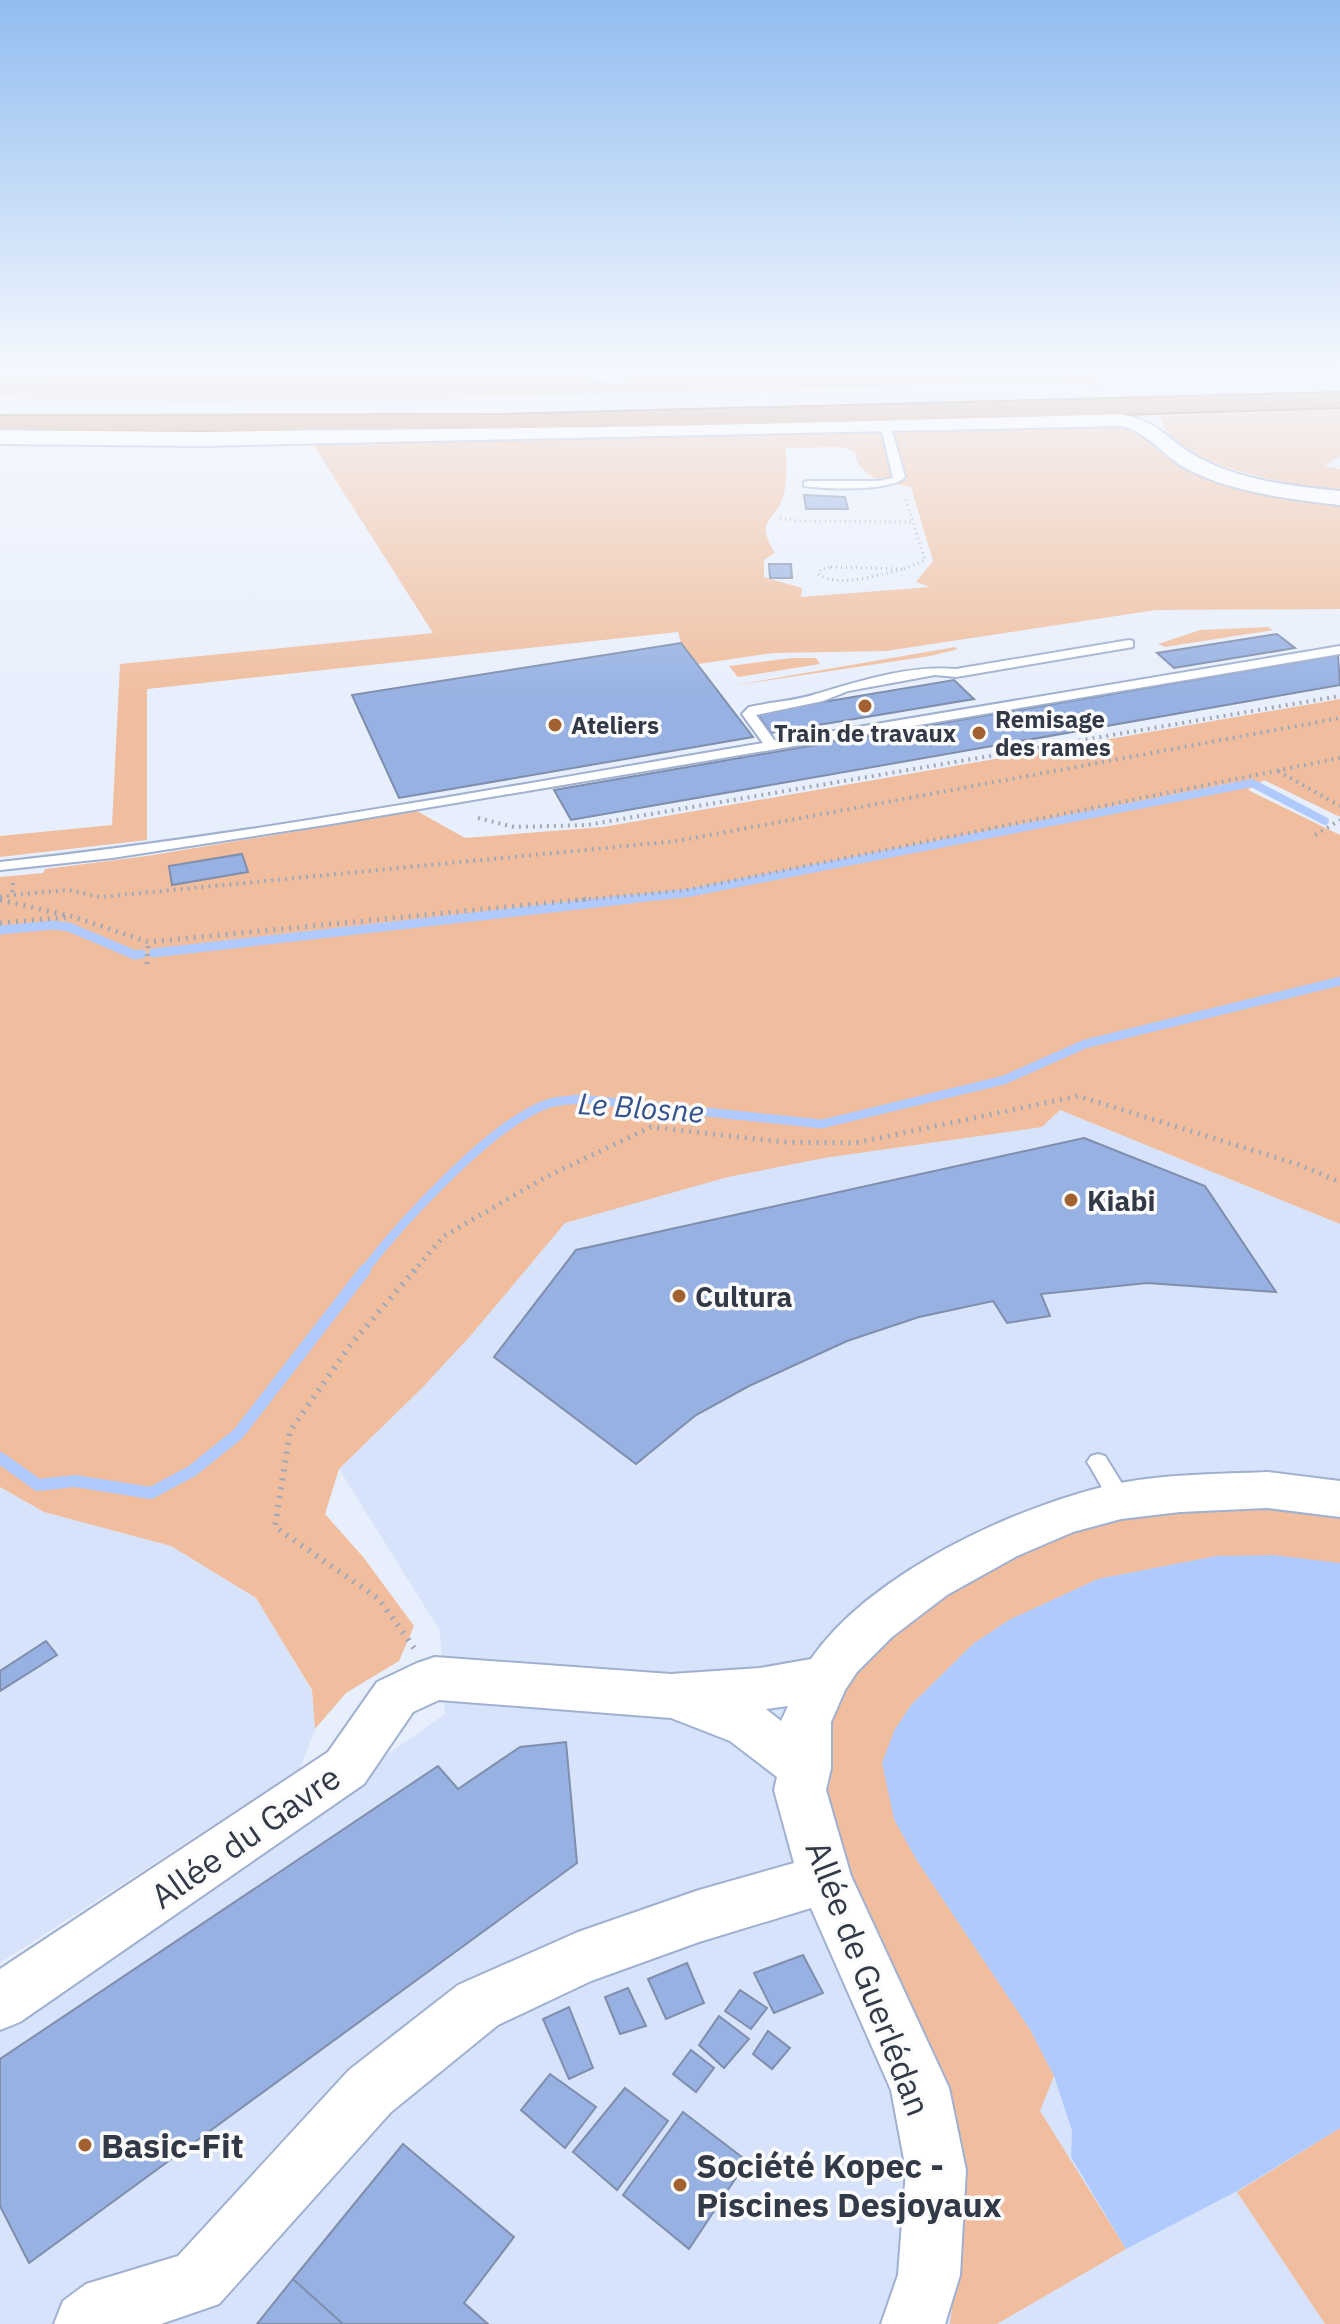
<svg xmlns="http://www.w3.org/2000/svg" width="1340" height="2324" viewBox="0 0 1340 2324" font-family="'IBM Plex Sans',sans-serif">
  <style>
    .built { fill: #d7e3fb }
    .green { fill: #f0be9e; fill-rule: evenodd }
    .water { fill: #b0cafd }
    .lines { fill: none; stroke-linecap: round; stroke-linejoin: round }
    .stream-far2 { stroke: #b0cafd; stroke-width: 8 }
    .stream-far1 { stroke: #b0cafd; stroke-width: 9 }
    .stream { stroke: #b0cafd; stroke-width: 12 }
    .building { fill: #97b1e2; stroke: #7f8ead; stroke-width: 2 }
    .service-casing { stroke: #a0b0d0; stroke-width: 4 }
    .minor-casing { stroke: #a0b0d0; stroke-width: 4 }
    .trunk-casing { stroke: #8b6046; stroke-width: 4 }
    .path-far3 { stroke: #a2a9b6; stroke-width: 3; stroke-dasharray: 1 4; stroke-linecap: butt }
    .path-far2 { stroke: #a2a9b6; stroke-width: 4; stroke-dasharray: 2 5; stroke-linecap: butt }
    .path-far1 { stroke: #a2a9b6; stroke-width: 5; stroke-dasharray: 2 6; stroke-linecap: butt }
    .path { stroke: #a2a9b6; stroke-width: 6; stroke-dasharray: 2 7; stroke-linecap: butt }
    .service { fill: #fff; fill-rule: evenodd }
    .minor { fill: #fff; fill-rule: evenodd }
    .trunk { fill: #c8906a; fill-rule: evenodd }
    .poi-dot { fill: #a36030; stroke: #fbfbfb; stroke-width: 3 }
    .labels { text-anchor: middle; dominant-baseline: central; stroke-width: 7; stroke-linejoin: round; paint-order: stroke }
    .far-poi-label { font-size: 24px; font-weight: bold; fill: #333a47; stroke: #fbfbfb; text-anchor: start }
    .poi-label { font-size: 28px; font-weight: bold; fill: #333a47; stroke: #fbfbfb; text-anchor: start }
    .water-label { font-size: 30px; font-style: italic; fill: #35528f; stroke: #fbfbfb }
    .near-street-label { font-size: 34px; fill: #333a47; stroke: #fbfbfb }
    .near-poi-label { font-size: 34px; font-weight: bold; fill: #333a47; stroke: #fbfbfb; text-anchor: start }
  </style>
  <rect width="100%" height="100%" fill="#e8effc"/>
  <!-- built -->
  <path class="built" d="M1060,1110L1340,1224V2324H0V2017L233,1863L445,1714L440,1631L339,1469L568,1208Z
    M0,1487L44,1512L171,1546L256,1598L312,1691L315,1729L300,1769L0,1963Z"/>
  <!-- green -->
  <path class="green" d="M76,372H570L583,376L599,372H1087L1103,386C1007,377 909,387 813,389C542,393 270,409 0,397V379L64,377Z
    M1340,409V456L1324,466L1340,469V490C1294,485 1175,469 1159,416Z
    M1121,423L1151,440L1164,456L1199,471L1340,500V609L1156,610L886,651L773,653L698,664L681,643L678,632L147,689V840L0,857V836L112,825L120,664L433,633L312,443ZM843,447L855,452C858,480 889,482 911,487L933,561L916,582L930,587L801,597L802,588L764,577V560L775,553C753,518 776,522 783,497C787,484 788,461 785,448Z
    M1268,627L1273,630L1165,647L1158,644L1200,630Z
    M955,647L958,649L930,656L731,686Z
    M792,658H816L820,664L738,677L729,666Z
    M1340,699V817L1264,780L1248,790L1340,835V1224L1060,1110L1042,1127L824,1158L728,1177L565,1223L472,1334L422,1388L339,1469L325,1514L364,1558L414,1626L399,1661L346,1693L315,1729L312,1690L256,1598L171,1546L44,1512L0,1487V877L43,873L45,869L147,856L417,811L465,838L603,827Z
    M1255,1506L1340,1514V1563L1217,1556L1098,1579L1009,1620L973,1644L911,1705L894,1731V1819L916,1859L1031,2031L1054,2076L1040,2111L1126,2249L997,2324H950L963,2213L814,1767L847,1677L942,1592L1058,1535L1122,1518L1181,1510Z
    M1340,2128V2324H1325L1237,2192Z"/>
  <!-- water -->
  <path class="water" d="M1274,1555L1340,1563V2128L1237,2191L1126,2249L1071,2157L1072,2131L1054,2076L1031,2031L916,1859L894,1819L882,1763L894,1731L911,1705L973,1644L1009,1620L1098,1579L1217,1556Z"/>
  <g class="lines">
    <!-- stream-far2 -->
    <path class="stream-far2" d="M613,901L688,893L1252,783L1325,821"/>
    <!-- stream-far1 -->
    <path class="stream-far1" d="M0,930L53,925L69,927L135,955L142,954
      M153,953L631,899
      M363,1272C400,1224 493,1121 550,1103C560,1100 571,1100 581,1099L822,1124L1004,1080L1085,1044L1340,981"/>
    <!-- stream -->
    <path class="stream" d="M0,1458L38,1485L75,1481L151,1493L192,1471L238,1434L365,1270"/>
  </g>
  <!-- building -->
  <path class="building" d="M804,495L845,497L848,509H806Z
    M769,564H791L792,578H770Z
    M1277,634L1295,648L1174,668L1157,653Z
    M681,643L753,737L399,798L352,695Z
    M1338,655L1340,685L571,820L554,790Z
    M954,680L974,699L771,733L757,713Z
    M242,854L248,872L172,885L169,866Z
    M1084,1138L1205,1186L1276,1292L1147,1283L1041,1294L1050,1316L1007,1323L993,1301L919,1317L847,1341L749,1386L696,1415L636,1464L494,1357L576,1250Z
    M46,1641L57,1655L0,1691V1671Z
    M566,1742L577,1863L29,2263L0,2206V2059L438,1766L458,1789L520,1747Z
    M803,1955L823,1993L774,2013L754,1973Z
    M687,1963L704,2003L666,2019L648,1979Z
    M628,1988L646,2026L620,2034L605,1997Z
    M740,1990L767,2008L751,2029L725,2011Z
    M569,2007L593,2068L569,2079L543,2019Z
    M719,2016L749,2039L724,2068L699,2045Z
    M768,2031L790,2048L772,2069L753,2054Z
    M691,2050L714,2068L696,2092L673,2074Z
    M550,2074L596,2107L565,2148L521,2110Z
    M625,2088L668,2121L617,2190L573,2152Z
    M683,2112L747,2161L689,2249L623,2195Z
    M403,2144L514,2237L464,2303L488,2324H343L293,2279Z
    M293,2279L343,2324H257Z"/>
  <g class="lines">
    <defs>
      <path id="service" d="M886,424L891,427L905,477C892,492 824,489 804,486V482L808,481H878L893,478L881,427Z
        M1129,640L1133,641V647L956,677L935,675L848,691L823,701L756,715L775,741L1340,646V654L331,824L112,858L0,870V862C256,834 509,786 763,743L742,714L749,707C771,702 795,701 816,694C860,681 910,665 956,669Z
        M1098,1454L1105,1456L1129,1495L1132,1501L1129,1507L1121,1509L1113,1507L1091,1468L1087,1462L1091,1456Z"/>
      <path id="minor" d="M585,372H615L627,379L617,385L588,376Z
        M1121,414C1162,422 1168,442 1201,459C1243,481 1293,486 1340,491V505C1289,499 1235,493 1189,470C1164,458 1149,432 1121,426L202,446L0,444V430L202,432Z
        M1267,1472L1340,1481V1517L1267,1508L1180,1512L1121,1519L1073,1532L1017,1556L947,1595L892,1637L857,1672L845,1690L831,1722V1768L826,1790L851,1876L949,2088L966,2170L960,2275L945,2324H881L898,2275L906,2170L891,2090L811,1908L699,1942L591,1981L498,2025L391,2112L219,2304L161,2324H54L63,2301L86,2284L178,2256L349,2070L458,1985L578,1932L699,1890L794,1863L774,1790L777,1777L730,1741L671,1718L439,1700L413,1712L364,1784L20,2022L0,2030V1969L328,1752L377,1682L417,1663L435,1657L671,1674L760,1668L811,1659C870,1573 1019,1504 1120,1483C1168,1474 1218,1474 1267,1472ZM788,1706L781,1721L766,1709Z"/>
      <path id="trunk" d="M1340,393V407C893,422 447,434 0,430V416L502,415Z"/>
    </defs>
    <!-- service casing -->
    <use href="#service" class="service-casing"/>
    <!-- minor casing -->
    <use href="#minor" class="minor-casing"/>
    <!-- trunk casing -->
    <use href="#trunk" class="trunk-casing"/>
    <!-- path-far3 -->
    <path class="path-far3" d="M780,518L798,521L912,522
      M831,567L904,569C878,574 841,589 818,574L821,569Z
      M904,569L907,568
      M904,569L925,560L905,497"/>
    <!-- path-far2 -->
    <path class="path-far2" d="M1278,771L1340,806
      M478,818L514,827L587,825L1340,696
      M1315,835L1340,820
      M13,883L12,895L68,890L100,897L677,841L1340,718
      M0,897L12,895
      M0,900L6,901
      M568,901L686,890L1340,758"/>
    <!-- path-far1 -->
    <path class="path-far1" d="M0,900L74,917L148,942L588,899
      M0,923L69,917
      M147,964L148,942
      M413,1272L444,1236L546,1177L651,1127L783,1142L855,1143L1078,1096L1300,1165L1340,1182"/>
    <!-- path -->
    <path class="path" d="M414,1648L379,1599L275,1527L290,1431L351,1344L415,1270"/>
    <!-- service -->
    <use href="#service" class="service"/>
    <!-- minor -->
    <use href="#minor" class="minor"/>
    <!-- trunk -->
    <use href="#trunk" class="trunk"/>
  </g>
  <!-- sky -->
  <linearGradient id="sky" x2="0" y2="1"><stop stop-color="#91bdf0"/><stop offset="0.53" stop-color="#f5f8fe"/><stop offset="1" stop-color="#f5f8fe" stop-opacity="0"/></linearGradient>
  <rect width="1340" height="697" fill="url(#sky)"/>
  <!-- markers -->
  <g class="poi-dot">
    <circle cx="865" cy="706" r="8"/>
    <circle cx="555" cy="725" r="8"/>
    <circle cx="979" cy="733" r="8"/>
    <circle cx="1071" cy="1200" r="8"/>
    <circle cx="679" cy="1296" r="8"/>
    <circle cx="85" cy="2145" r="8"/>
    <circle cx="680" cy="2185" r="8"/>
  </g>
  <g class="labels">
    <!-- far-poi labels -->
    <g class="far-poi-label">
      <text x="995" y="719">Remisage<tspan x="995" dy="28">des rames</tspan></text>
      <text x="571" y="725">Ateliers</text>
      <text x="865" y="733" text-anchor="middle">Train de travaux</text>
    </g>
    <!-- poi labels -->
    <g class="poi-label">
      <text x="1087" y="1200">Kiabi</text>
      <text x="695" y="1296">Cultura</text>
    </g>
    <!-- water labels -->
    <g class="water-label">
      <text transform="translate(641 1107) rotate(4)">Le Blosne</text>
    </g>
    <!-- near-street labels -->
    <g class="near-street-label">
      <text transform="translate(245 1836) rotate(-35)">Allée du Gavre</text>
      <text transform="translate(869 1978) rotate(69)">Allée de Guerlédan</text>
    </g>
    <!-- near-poi labels -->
    <g class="near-poi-label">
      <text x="101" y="2145">Basic-Fit</text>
      <text x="696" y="2165">Société Kopec -<tspan x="696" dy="39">Piscines Desjoyaux</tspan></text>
    </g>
  </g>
</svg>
